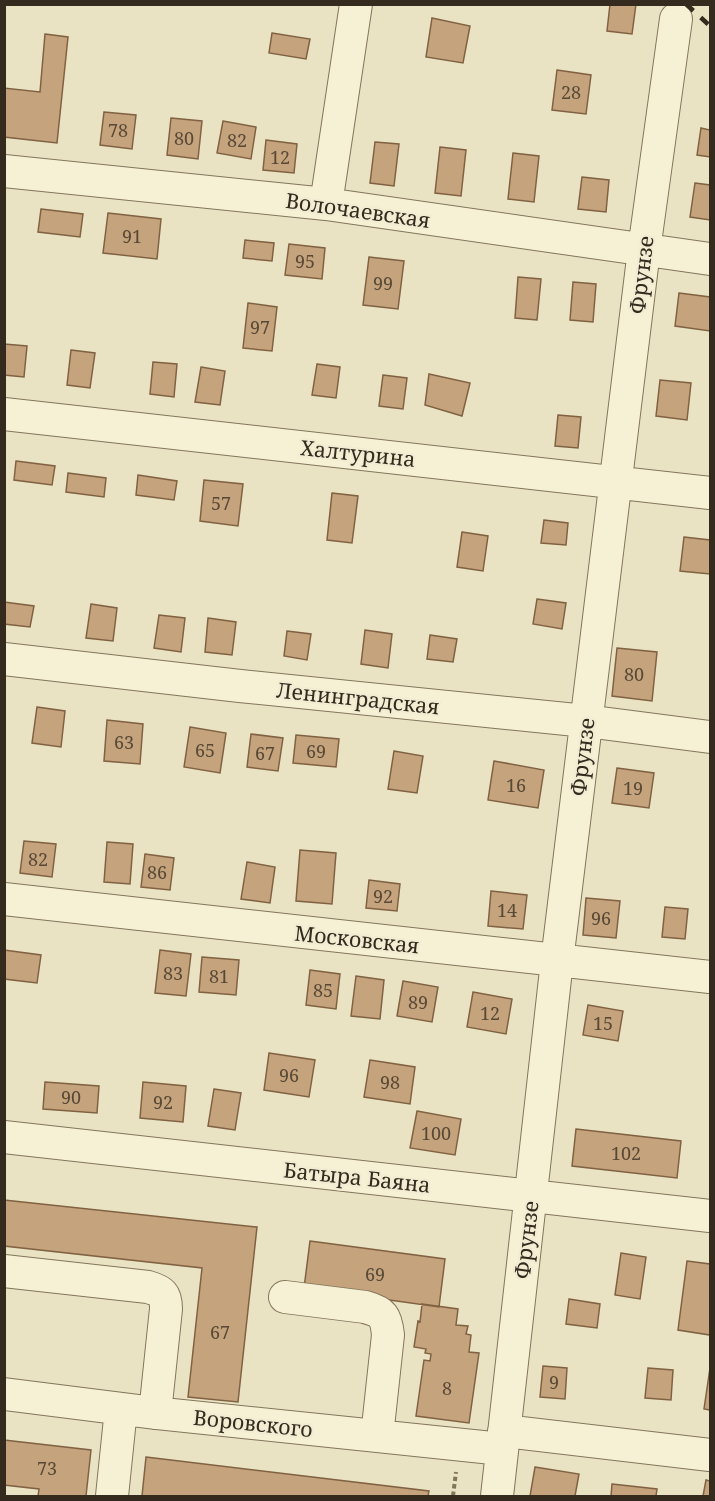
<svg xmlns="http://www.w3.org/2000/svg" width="715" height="1501" viewBox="0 0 715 1501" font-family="'Noto Serif',serif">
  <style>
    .building { fill: #c5a37c; stroke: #806243; stroke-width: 1.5 }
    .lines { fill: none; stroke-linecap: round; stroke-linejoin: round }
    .minor-casing { stroke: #82755b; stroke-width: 34 }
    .path { stroke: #82755b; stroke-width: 4; stroke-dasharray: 4.5 3; stroke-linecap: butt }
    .minor { stroke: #f6f0d5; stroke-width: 32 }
    .rail { stroke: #342b1e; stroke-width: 4.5; stroke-dasharray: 10 10; stroke-linecap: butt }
    .labels { text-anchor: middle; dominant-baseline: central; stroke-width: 4.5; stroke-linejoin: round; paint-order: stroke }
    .number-label { font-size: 18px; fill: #584936 }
    .street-label { font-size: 21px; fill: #342b1e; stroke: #f2ecd2 }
  </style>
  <rect width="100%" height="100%" fill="#eae3c3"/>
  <!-- building -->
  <path class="building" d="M610,4H636L632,34L607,31Z
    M432,18L470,26L463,63L426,57Z
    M272,33L310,39L306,59L269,53Z
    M45,34L68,37L57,143L4,137V88L40,92Z
    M557,70L591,75L586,114L552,110Z
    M104,112L136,115L132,149L100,145Z
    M171,118L202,121L198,159L167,155Z
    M223,121L256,127L251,159L217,153Z
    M701,128L710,130V157L697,155Z
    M266,140L297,144L294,173L263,170Z
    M375,142L399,144L394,186L370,183Z
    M440,147L466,150L461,196L435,193Z
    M513,153L539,156L534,202L508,199Z
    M582,177L609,180L606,212L578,209Z
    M695,183L710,185V220L690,217Z
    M41,209L83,214L80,237L38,232Z
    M108,213L161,219L157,259L103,253Z
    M245,240L274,243L272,261L243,258Z
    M289,244L325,248L322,279L285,275Z
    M369,257L404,261L398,309L363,305Z
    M518,277L541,279L537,320L515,318Z
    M573,282L596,284L593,322L570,320Z
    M679,293L710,297V331L675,326Z
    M248,303L277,307L272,351L243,348Z
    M4,344L27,346L24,377L4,375Z
    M71,350L95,353L90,388L67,385Z
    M153,362L177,364L174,397L150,394Z
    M317,364L340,367L336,398L312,395Z
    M201,367L225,371L220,405L195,402Z
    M429,374L470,383L462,416L425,405Z
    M383,375L407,378L403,409L379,406Z
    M660,380L691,383L687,420L656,416Z
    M558,415L581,417L578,448L555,446Z
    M16,461L55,466L52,485L14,480Z
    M68,473L106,478L104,497L66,492Z
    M138,475L177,481L174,500L136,495Z
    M204,480L243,484L238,526L200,521Z
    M332,493L358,496L352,543L327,540Z
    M544,520L568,523L566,545L541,543Z
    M462,532L488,536L483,571L457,567Z
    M684,537L710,540V574L680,571Z
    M537,599L566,603L562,629L533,624Z
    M4,602L34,606L30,627L4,624Z
    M91,604L117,608L113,641L86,638Z
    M159,615L185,618L181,652L154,648Z
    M208,618L236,622L232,655L205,652Z
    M365,630L392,634L388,668L361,664Z
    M287,631L311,634L307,660L284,656Z
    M430,635L457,639L453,662L427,659Z
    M617,648L657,652L652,701L612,696Z
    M37,707L65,711L61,747L32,743Z
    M107,720L143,724L140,764L104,761Z
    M190,727L226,733L220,773L184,767Z
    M251,734L283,738L278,771L247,767Z
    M296,735L339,739L336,767L293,763Z
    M394,751L423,756L417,793L388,789Z
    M494,761L544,770L538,808L488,800Z
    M617,768L654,773L649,808L612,803Z
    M24,841L56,844L52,877L20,873Z
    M107,842L133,844L130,884L104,882Z
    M300,850L336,853L332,904L296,901Z
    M145,854L174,858L170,890L141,887Z
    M247,862L275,867L270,903L241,899Z
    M369,880L400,884L397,911L366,908Z
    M491,891L527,895L523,929L488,926Z
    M586,898L620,901L616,938L583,935Z
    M665,907L688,909L685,939L662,937Z
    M4,950L41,955L37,983L4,979Z
    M160,950L191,954L186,996L155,993Z
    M202,957L239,960L236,995L199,992Z
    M310,970L340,974L336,1009L306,1005Z
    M356,976L384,980L380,1019L351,1016Z
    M403,981L438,987L432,1022L397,1016Z
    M473,992L512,999L506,1034L467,1027Z
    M588,1005L623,1011L618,1041L583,1035Z
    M269,1053L315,1060L309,1097L264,1090Z
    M370,1060L415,1067L410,1104L364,1097Z
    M45,1082L99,1086L97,1113L43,1109Z
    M143,1082L186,1086L183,1122L140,1118Z
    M214,1089L241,1093L235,1130L208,1126Z
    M417,1111L461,1119L455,1155L410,1148Z
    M576,1129L681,1141L677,1178L572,1166Z
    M4,1200L257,1227L238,1402L188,1397L202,1268L4,1246Z
    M310,1241L445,1259L439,1307L304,1288Z
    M621,1253L646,1257L640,1299L615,1295Z
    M687,1261L710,1264V1335L678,1330Z
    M569,1299L600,1304L597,1328L566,1324Z
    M422,1304L458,1309L456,1325L468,1326L466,1334L471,1335L469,1352L479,1353L469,1423L416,1416L424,1360L430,1361L431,1354L425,1353L426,1349L414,1347L418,1321L420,1322Z
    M543,1366L567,1368L565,1399L540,1397Z
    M648,1368L673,1370L671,1400L645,1398Z
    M710,1368V1410L704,1409Z
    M4,1440L91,1450L86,1496H38L39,1489L4,1485Z
    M146,1457L429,1491L428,1496H142Z
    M535,1467L579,1474L575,1496H530Z
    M706,1480L710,1481V1496H703Z
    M612,1484L657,1489L656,1496H611Z"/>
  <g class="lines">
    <defs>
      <path id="minor" d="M4,171L326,204L710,259
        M326,204L356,4
        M4,414L710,493
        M4,659L240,686L586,721L710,737
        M4,899L710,977
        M4,1137L710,1216
        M4,1271L148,1287C162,1291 166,1294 166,1309L155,1413
        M285,1297L365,1307C383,1312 386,1316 388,1335L377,1436
        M4,1394L155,1413L502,1449
        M504,1431L710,1455
        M112,1496L121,1409
        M497,1496L557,961L644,250L676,19"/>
    </defs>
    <!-- minor casing -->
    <use href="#minor" class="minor-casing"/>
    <!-- path -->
    <path class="path" d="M453,1496L456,1472"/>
    <!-- minor -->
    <use href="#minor" class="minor"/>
    <!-- rail -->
    <path class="rail" d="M686,4L710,26"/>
  </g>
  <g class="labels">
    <!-- number labels -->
    <g class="number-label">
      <text x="571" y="92">28</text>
      <text x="118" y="130">78</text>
      <text x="184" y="138">80</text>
      <text x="237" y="140">82</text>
      <text x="280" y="157">12</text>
      <text x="132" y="236">91</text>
      <text x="305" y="261">95</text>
      <text x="383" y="283">99</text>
      <text x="260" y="327">97</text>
      <text x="221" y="503">57</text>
      <text x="634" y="674">80</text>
      <text x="124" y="742">63</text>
      <text x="205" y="750">65</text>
      <text x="316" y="751">69</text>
      <text x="265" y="753">67</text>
      <text x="516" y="785">16</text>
      <text x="633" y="788">19</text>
      <text x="38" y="859">82</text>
      <text x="157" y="872">86</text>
      <text x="383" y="896">92</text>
      <text x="507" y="910">14</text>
      <text x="601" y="918">96</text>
      <text x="173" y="973">83</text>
      <text x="219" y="976">81</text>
      <text x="323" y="990">85</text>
      <text x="418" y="1002">89</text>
      <text x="490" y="1013">12</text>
      <text x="603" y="1023">15</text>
      <text x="289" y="1075">96</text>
      <text x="390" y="1082">98</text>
      <text x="71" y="1097">90</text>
      <text x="163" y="1102">92</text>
      <text x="436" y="1133">100</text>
      <text x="626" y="1153">102</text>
      <text x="375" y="1274">69</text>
      <text x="220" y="1332">67</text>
      <text x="554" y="1382">9</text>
      <text x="447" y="1388">8</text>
      <text x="47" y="1468">73</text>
    </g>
    <!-- street labels -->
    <g class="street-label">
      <text transform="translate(358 210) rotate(8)">Волочаевская</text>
      <text transform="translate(641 275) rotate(-83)">Фрунзе</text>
      <text transform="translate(358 453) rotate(6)">Халтурина</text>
      <text transform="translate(358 698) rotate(6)">Ленинградская</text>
      <text transform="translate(582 757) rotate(-83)">Фрунзе</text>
      <text transform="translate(357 939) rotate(6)">Московская</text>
      <text transform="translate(357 1177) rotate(6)">Батыра Баяна</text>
      <text transform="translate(526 1240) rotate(-83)">Фрунзе</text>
      <text transform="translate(253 1423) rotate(6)">Воровского</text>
    </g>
  </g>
  <!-- border -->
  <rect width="715" height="1501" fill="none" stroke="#342b1e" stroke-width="12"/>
</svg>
